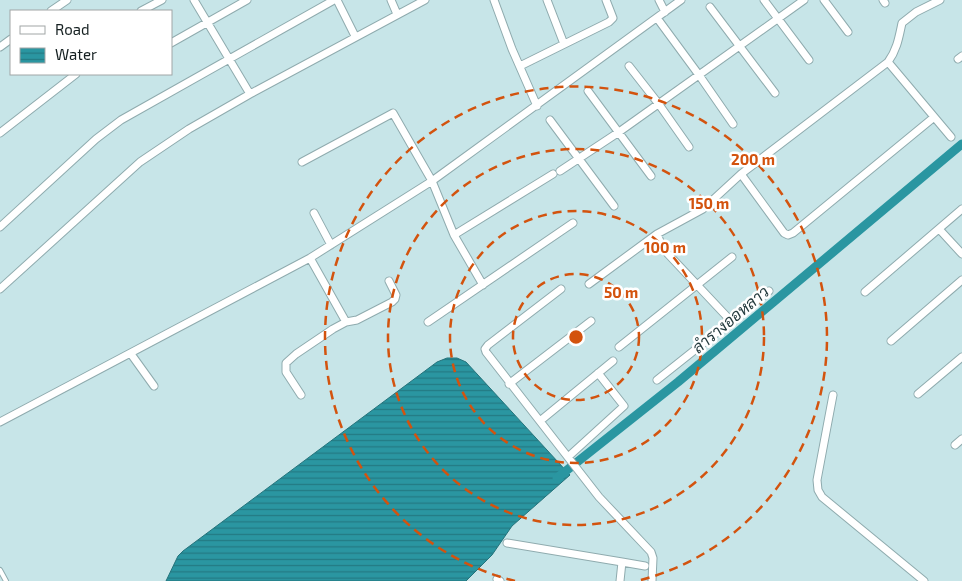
<svg xmlns="http://www.w3.org/2000/svg" width="962" height="581" viewBox="0 0 962 581" font-family="'Exo 2',Sarabun,sans-serif">
  <style>
    .water { fill: url(#water-rules); stroke: #24737b }
    .lines { fill: none; stroke-linecap: round; stroke-linejoin: round }
    .canal { stroke: #2a96a1; stroke-width: 9 }
    .service-casing { stroke: #8fabae; stroke-width: 6 }
    .minor-casing { stroke: #8fabae; stroke-width: 9 }
    .service { stroke: #fff; stroke-width: 4 }
    .minor { stroke: #fff; stroke-width: 7 }
    .ring { fill: none; stroke: #d3530e; stroke-width: 2.5; stroke-dasharray: 9 6 }
    .labels { text-anchor: middle; dominant-baseline: central; stroke-width: 5; stroke-linejoin: round; paint-order: stroke }
    .water-label { font-size: 16px; font-style: italic; fill: #243b3e; stroke: #fff }
    .centre { fill: #d3530e; stroke: #fff; stroke-width: 2.5 }
    .ring-label { font-size: 15px; text-anchor: middle; font-weight: bold; fill: #d3530e; stroke: #fff; stroke-width: 5; stroke-linejoin: round; paint-order: stroke }
  </style>
  <defs>
    <pattern id="water-rules" width="6" height="5" patternUnits="userSpaceOnUse" patternTransform="scale(1.25)"><rect width="6" height="5" fill="#2a96a1"/><path d="M0 2.5h6" fill="none" stroke="#237a83"/></pattern>
  </defs>
  <rect width="100%" height="100%" fill="#c7e5e8"/>
  <!-- water -->
  <path class="water" d="M447,358H457L466,362L570,475L512,526L492,555L466,581H166L178,556L183,551L437,362Z"/>
  <g class="lines">
    <!-- canal -->
    <path class="canal" d="M557,478L678,382L962,144"/>
    <defs>
      <path id="service" d="M0,570L6,581"/>
      <path id="minor" d="M194,0L250,94
        M337,0L355,36
        M391,0L397,14
        M494,0L512,49L537,106
        M547,0L564,44
        M659,0L665,12
        M764,0L809,60
        M824,0L848,32
        M883,0L885,3
        M710,7L775,93
        M51,11L67,0
        M141,11L162,0
        M657,18L699,75L733,124
        M171,43L247,0
        M0,47L11,39
        M958,59L962,56
        M888,62L951,137
        M520,66L609,22L613,18L606,0
        M629,66L658,103L689,147
        M588,91L651,176
        M550,120L614,206
        M0,133L76,74
        M302,162L393,113L432,181L454,235L483,285
        M560,171L619,132L804,0
        M741,174L784,233L788,235L793,233L933,118
        M314,213L331,245
        M0,227L96,139L121,120L334,0
        M939,229L962,254
        M657,234L662,246L668,254L731,321
        M454,235L553,174
        M310,258L346,322
        M589,284L657,234L703,209L741,174L888,62C897,50 899,37 902,23L916,12L940,0
        M0,289L140,162L189,129L250,94L425,0
        M561,289L488,345L485,349L486,352L599,497L651,552L653,558L652,581
        M865,292L962,209
        M428,322L573,223
        M891,341L962,280
        M619,347L732,257
        M131,354L154,386
        M657,380L769,291
        M509,384L591,321
        M918,394L962,357
        M301,395L286,372V363L296,354L333,329L346,322L357,320L392,302L395,299L396,295L389,281
        M833,395L817,480L818,490L822,497L924,581
        M540,421L613,361
        M0,422L310,258L432,181L681,0
        M955,445L962,439
        M568,457L624,406L598,373
        M507,543L622,562L620,581
        M622,562L645,566
        M497,579L500,581"/>
    </defs>
    <!-- service casing -->
    <use href="#service" class="service-casing"/>
    <!-- minor casing -->
    <use href="#minor" class="minor-casing"/>
    <!-- service -->
    <use href="#service" class="service"/>
    <!-- minor -->
    <use href="#minor" class="minor"/>
  </g>
  <!-- distance rings -->
  <g class="ring">
    <circle cx="576" cy="337" r="63"/>
    <circle cx="576" cy="337" r="126"/>
    <circle cx="576" cy="337" r="188"/>
    <path d="M515 581A251 251 0 1 1 637 581"/>
  </g>
  <g class="labels">
    <!-- water labels -->
    <g class="water-label">
      <text transform="translate(730 319) rotate(-40)">ลำรางออหลาว</text>
    </g>
  </g>
  <circle cx="576" cy="337" r="8" class="centre"/>
  <g class="ring-label">
    <text x="753" y="165">200 m</text>
    <text x="709" y="209">150 m</text>
    <text x="665" y="253">100 m</text>
    <text x="621" y="298">50 m</text>
  </g>
  <!-- legend -->
  <rect x="10" y="10" width="162" height="65" fill="#ffffff" stroke="#a1a6a6"/>
  <rect x="20" y="26" width="25" height="8" fill="#ffffff" stroke="#a1a6a6"/>
  <text x="55" y="35" font-size="15" fill="#152021">Road</text>
  <rect x="20" y="48" width="25" height="15" fill="url(#water-rules)" stroke="#a1a6a6"/>
  <text x="55" y="60" font-size="15" fill="#152021">Water</text>
</svg>
